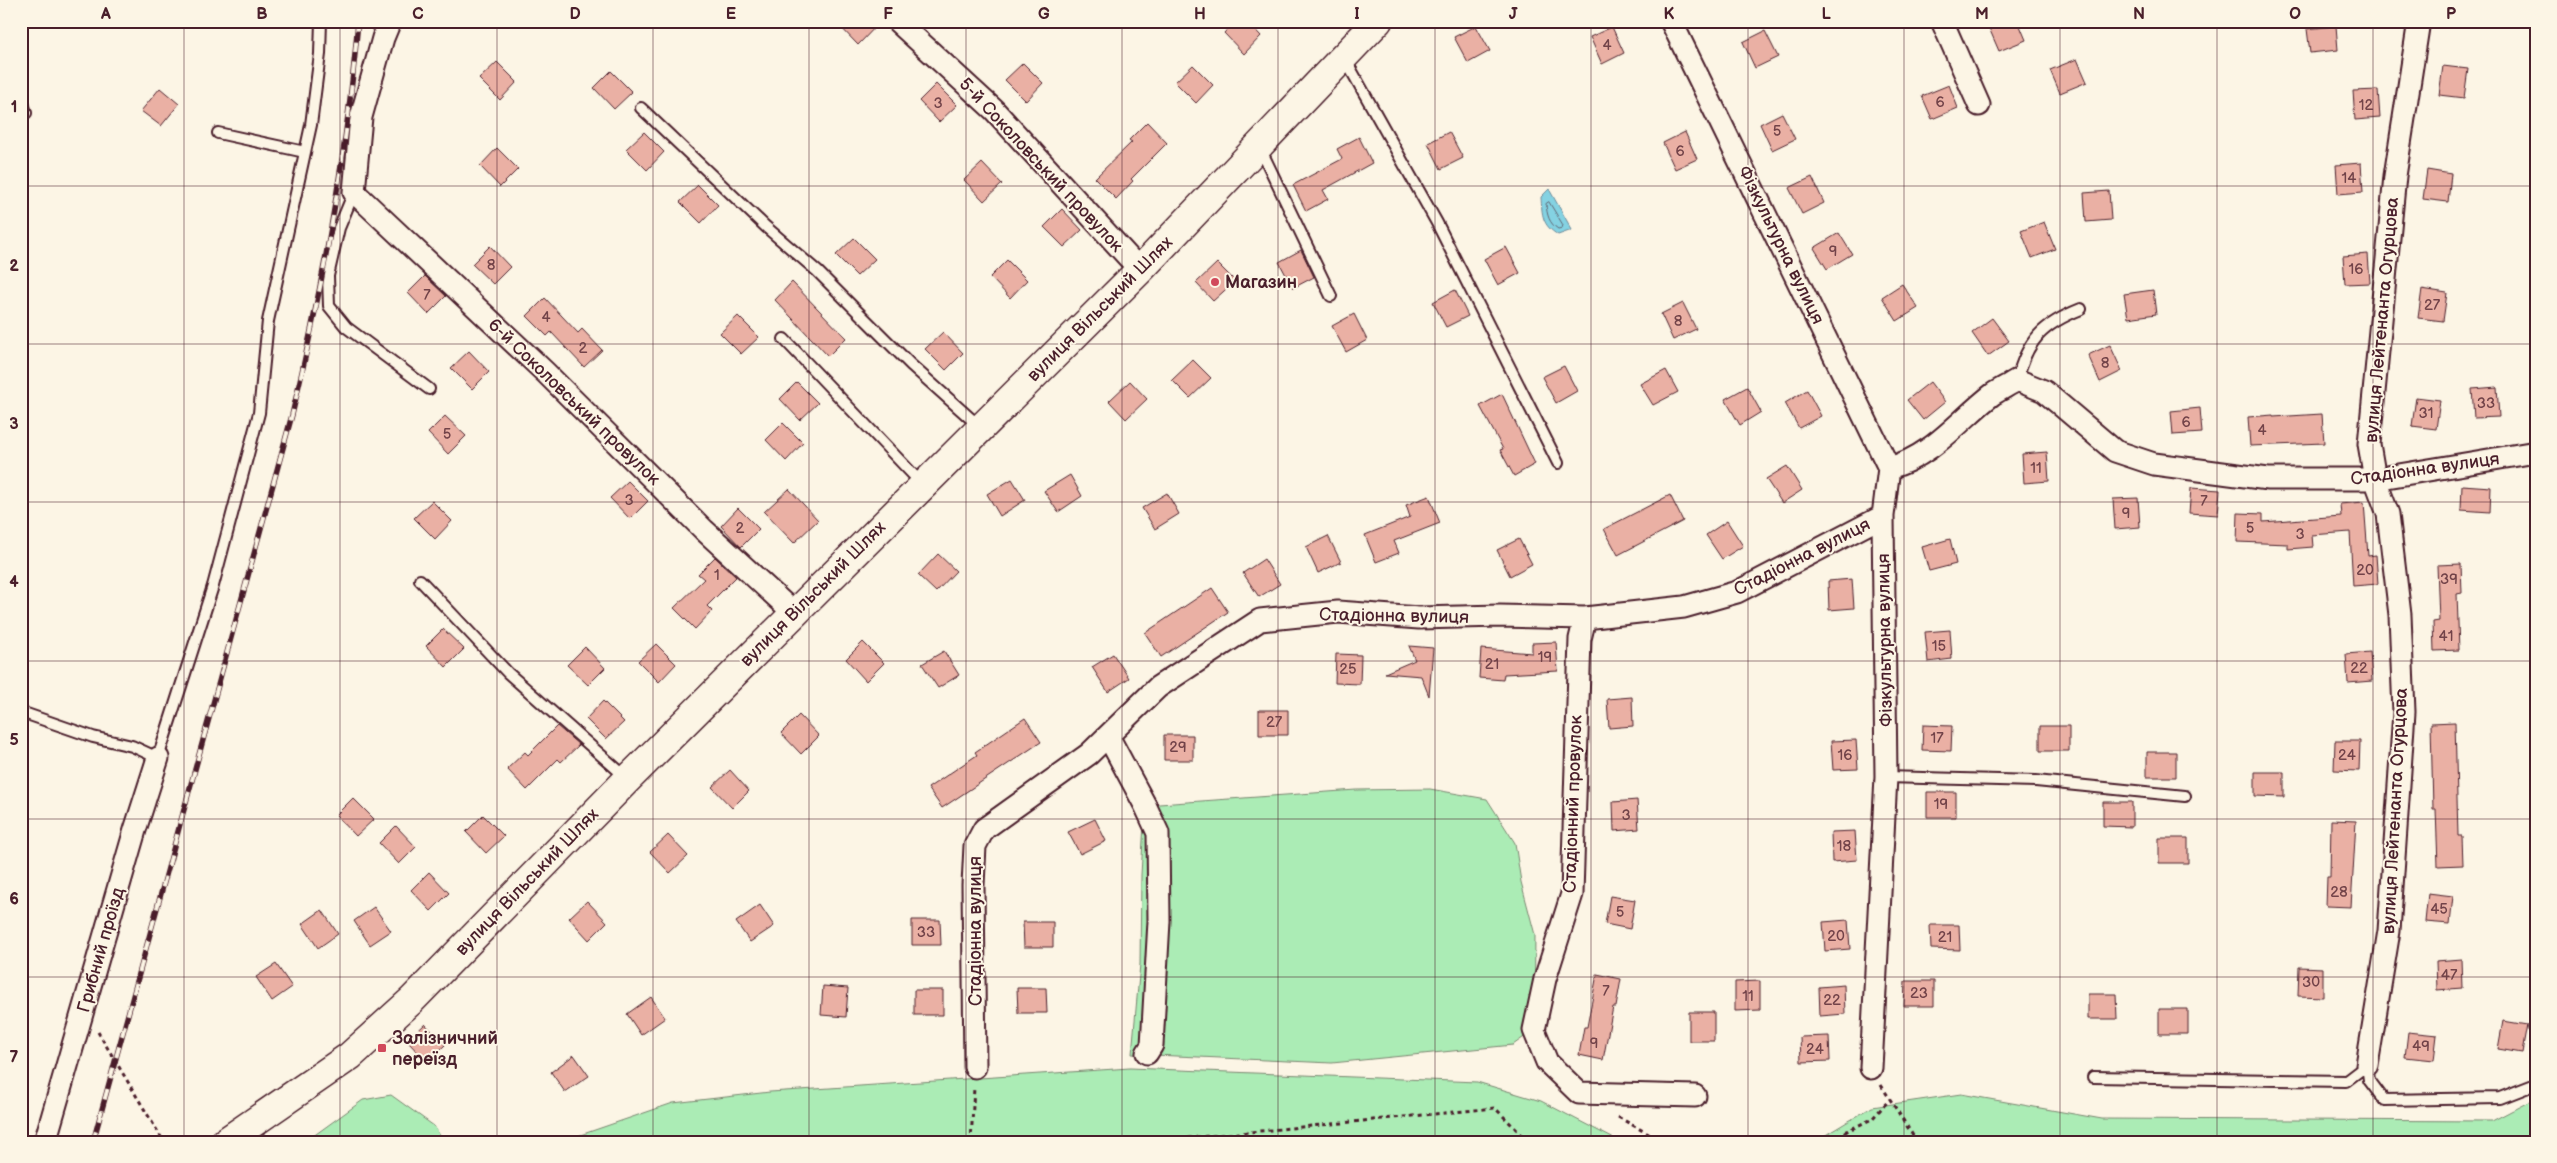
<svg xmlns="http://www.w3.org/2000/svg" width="2557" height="1163" viewBox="0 0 2557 1163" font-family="'Balsamiq Sans',sans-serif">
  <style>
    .green { fill: #abecb5; stroke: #7a8670 }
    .water { fill: #84d2e2; stroke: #6d8a99 }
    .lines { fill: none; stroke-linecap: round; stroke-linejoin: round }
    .shore { stroke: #616774; stroke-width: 1 }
    .building { fill: #eab0a4; stroke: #4a1f2b }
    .lane-casing { stroke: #4a1f2b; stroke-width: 14 }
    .street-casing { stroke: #4a1f2b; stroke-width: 25 }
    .secondary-casing { stroke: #4a1f2b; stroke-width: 31 }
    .path { stroke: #4a1f2b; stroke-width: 3; stroke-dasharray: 4 4; stroke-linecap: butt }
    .lane { stroke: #fcf5e5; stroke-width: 10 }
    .street { stroke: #fcf5e5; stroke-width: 21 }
    .secondary { stroke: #fcf5e5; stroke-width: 28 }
    .rail-casing { stroke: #4a1f2b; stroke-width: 5.5 }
    .rail { stroke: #fcf5e5; stroke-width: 4; stroke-dasharray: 11; stroke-linecap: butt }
    .grid { fill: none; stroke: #4a1f2b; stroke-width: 1; stroke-opacity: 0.55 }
    .poi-dot { fill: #d1495b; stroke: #fcf5e5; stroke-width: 2 }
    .labels { text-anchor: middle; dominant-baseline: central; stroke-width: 4; stroke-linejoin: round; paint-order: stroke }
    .number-label { font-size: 15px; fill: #724349 }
    .street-label { font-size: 18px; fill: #4a1f2b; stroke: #fcf5e5 }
    .poi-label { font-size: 18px; font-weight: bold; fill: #4a1f2b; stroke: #fcf5e5; text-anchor: start }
    .neatline { fill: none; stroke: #4a1f2b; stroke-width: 2 }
    .grid-label { font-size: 16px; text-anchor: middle; font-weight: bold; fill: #4a1f2b }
  </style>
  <rect width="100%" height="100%" fill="#fcf5e5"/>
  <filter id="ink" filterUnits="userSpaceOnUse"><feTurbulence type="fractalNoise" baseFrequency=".02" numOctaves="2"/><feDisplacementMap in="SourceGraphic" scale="10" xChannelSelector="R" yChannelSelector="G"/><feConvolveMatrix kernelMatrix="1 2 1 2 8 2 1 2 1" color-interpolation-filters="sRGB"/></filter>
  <g filter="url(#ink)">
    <!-- green -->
    <path class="green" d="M1430,789L1487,799L1515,843L1521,882L1535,935L1534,1030L1513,1045L1332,1063L1132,1054L1140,964L1141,875L1145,805L1356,790Z
      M1130,1068L1477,1082L1541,1101L1620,1142H560L673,1103L770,1092Z
      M1961,1094L2102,1119L2492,1121L2536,1098V1142H1814L1872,1107Z
      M391,1095L434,1126L444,1142H305L363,1100Z"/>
    <!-- water -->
    <path class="water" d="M1549,189L1572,230L1558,235C1542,225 1542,215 1541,197Z"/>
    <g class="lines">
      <!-- shore -->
      <path class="shore" d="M1549,202L1563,225L1562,228L1558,229C1549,223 1547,215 1546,204Z"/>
    </g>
    <!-- building -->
    <path class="building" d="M835,21H881L858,45Z
      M1235,21H1247L1261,36L1244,54L1224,33Z
      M2005,21H2018L2026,40L1999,51L1989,28Z
      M1476,26L1490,51L1468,63L1454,37Z
      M2336,26L2338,50L2310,53L2307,29Z
      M1612,27L1624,53L1602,64L1590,37Z
      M1765,31L1778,57L1755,68L1743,42Z
      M2077,59L2087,82L2060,93L2050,70Z
      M497,62L517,82L500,100L479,79Z
      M1023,63L1043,83L1026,101L1005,80Z
      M1193,65L1213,85L1196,103L1175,82Z
      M2443,66L2468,69L2464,98L2439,95Z
      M611,71L632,92L614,109L594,88Z
      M936,84L957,105L939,122L919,101Z
      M1949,85L1958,108L1932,119L1922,96Z
      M160,88L179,104L161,126L141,111Z
      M2378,90L2380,118L2355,120L2353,91Z
      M1782,113L1795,139L1772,150L1760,124Z
      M1147,122L1167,143L1131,179L1133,181L1116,199L1095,178L1132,142L1129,140Z
      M644,132L664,152L647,170L626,149Z
      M1449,132L1463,158L1441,169L1428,143Z
      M1685,132L1697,159L1675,169L1663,143Z
      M1359,137L1372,163L1323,190L1328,199L1306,211L1293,185L1342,159L1337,149Z
      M497,148L518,169L500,187L480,166Z
      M982,163L1002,184L984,201L964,180Z
      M2361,163L2363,192L2338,194L2336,165Z
      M2427,170L2451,174L2448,202L2423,199Z
      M1812,177L1824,203L1802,214L1789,188Z
      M698,185L718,205L701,223L680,202Z
      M2109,191L2111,220L2086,222L2084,193Z
      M1062,209L1082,230L1064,247L1044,227Z
      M2044,222L2055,249L2032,258L2021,231Z
      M1839,233L1852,254L1827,269L1814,248Z
      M854,238L875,259L857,276L836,255Z
      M490,246L510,267L493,284L472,264Z
      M1506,247L1520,273L1498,285L1484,259Z
      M1301,250L1314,277L1293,288L1279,262Z
      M2368,254L2370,283L2345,284L2343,256Z
      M1007,260L1027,280L1010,298L990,277Z
      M1217,263L1235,281L1213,301L1196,283Z
      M425,276L446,296L428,314L408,293Z
      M792,282L846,338L828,356L775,300Z
      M1902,284L1918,308L1897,321L1882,297Z
      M2422,289L2447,293L2443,321L2418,318Z
      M1455,290L1468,316L1446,327L1433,302Z
      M2153,290L2156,314L2128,318L2124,294Z
      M545,298L578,333L582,329L602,350L584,367L551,332L547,336L527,316Z
      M1683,303L1696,329L1673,340L1661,314Z
      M1354,314L1367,340L1346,352L1332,326Z
      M738,316L759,337L741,354L720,333Z
      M1992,318L2009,341L1988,356L1972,333Z
      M943,332L963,353L946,370L925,349Z
      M2110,345L2122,371L2100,382L2088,355Z
      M469,351L489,372L472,389L451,368Z
      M1193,360L1211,378L1190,398L1172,380Z
      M1564,366L1577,391L1556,403L1542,377Z
      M1666,370L1678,392L1653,405L1640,384Z
      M1130,381L1147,399L1126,419L1109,401Z
      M797,382L818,403L800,420L780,399Z
      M1930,382L1945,402L1923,420L1907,400Z
      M1747,387L1761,412L1740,425L1725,399Z
      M2497,387L2499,417L2474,418L2472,389Z
      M1807,390L1821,416L1799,428L1785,403Z
      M1502,394L1535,464L1514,476L1500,450L1503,449L1480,406Z
      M2416,397L2440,400L2436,429L2412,426Z
      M2200,408L2202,433L2173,435L2171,411Z
      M2322,414L2324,443L2250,446L2248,417L2273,415V417Z
      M445,416L466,436L448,454L428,433Z
      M783,423L803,443L786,461L766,440Z
      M2047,452L2049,481L2024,483L2022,454Z
      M1787,466L1802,490L1782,503L1766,479Z
      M1070,475L1082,496L1058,512L1044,491Z
      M1012,479L1025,500L1000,516L987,494Z
      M628,481L648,501L630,519L610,498Z
      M2462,485L2491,487L2490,512L2461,510Z
      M2191,488L2220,490L2218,515L2189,513Z
      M789,489L818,520L794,543L764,512Z
      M1167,493L1179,514L1155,529L1142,508Z
      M1670,495L1683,521L1618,555L1604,529Z
      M1429,496L1440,523L1394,541L1399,553L1376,562L1365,535L1410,517L1406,505Z
      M2138,498L2140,527L2115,529L2113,499Z
      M432,501L452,521L435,539L414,518Z
      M2364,502L2368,556L2376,555L2378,584L2353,586L2350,532L2312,535L2313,547L2288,549V544L2237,542L2238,513L2263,514V522L2341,516L2340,504Z
      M738,508L759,529L741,547L721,526Z
      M1727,521L1743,546L1722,559L1706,535Z
      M1328,536L1341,562L1318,573L1306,547Z
      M1519,539L1532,564L1510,576L1497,550Z
      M1950,539L1956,564L1929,571L1922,547Z
      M938,554L956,571L936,592L918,575Z
      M715,557L736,577L707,606L712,611L695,629L674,608L704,579L698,574Z
      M1264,559L1280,584L1259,597L1243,573Z
      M2461,564L2462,593L2457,594L2459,650L2434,651L2433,622L2439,621L2437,565Z
      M1852,579L1854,608L1829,610L1828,581Z
      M1212,588L1228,612L1161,657L1145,633Z
      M443,629L464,649L446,667L426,646Z
      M1950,630L1952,659L1928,662L1925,632Z
      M863,642L884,663L866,681L846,659Z
      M1556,642L1558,671L1504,674L1503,680L1479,678L1481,649L1532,653V643Z
      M656,644L676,664L659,682L638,661Z
      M1409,646L1433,648L1429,696L1421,676L1385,673L1415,660Z
      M585,647L605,668L588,685L567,665Z
      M944,651L959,675L938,688L922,664Z
      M2370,652L2372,681L2348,683L2346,654Z
      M1113,654L1129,678L1108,692L1092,667Z
      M1336,654L1361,655L1360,684L1335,683Z
      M1632,697L1633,726L1609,728L1607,699Z
      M603,701L624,722L606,739L586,719Z
      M1259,710H1288V735H1259Z
      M799,715L819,736L801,754L781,733Z
      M1025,718L1041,742L942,808L928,788L977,755L975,752Z
      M2455,722L2458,836H2462L2463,865L2438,866L2436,809H2433L2431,723Z
      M1923,725L1952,726L1951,751L1922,750Z
      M557,726L579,745L561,762L558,759L527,790L507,769L525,752L528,755Z
      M2040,726H2069V751H2040Z
      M1164,735H1193V760H1164Z
      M1856,740L1858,769L1833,770L1831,741Z
      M2335,741H2360L2359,771L2334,770Z
      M2147,752H2176V777H2147Z
      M730,770L749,791L732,808L712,787Z
      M2255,772H2284V797L2255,796Z
      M1927,792H1956V817H1927Z
      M353,798L374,819L356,836L336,815Z
      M1637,800L1639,829L1614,831L1613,802Z
      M2103,802H2132V827L2103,826Z
      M483,815L504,836L486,853L466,832Z
      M1095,819L1106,841L1080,854L1068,832Z
      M2331,820L2356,821L2351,907L2326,906L2327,877H2330Z
      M396,826L416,847L399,864L379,843Z
      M1855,831L1857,860L1832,862L1831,832Z
      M668,835L688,856L670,873L650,852Z
      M2159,838H2188V863H2159Z
      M429,872L449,893L431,911L411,890Z
      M2428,893L2453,896L2450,924L2425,922Z
      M1610,896L1635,900L1630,929L1605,924Z
      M587,901L607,922L589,940L569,918Z
      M760,905L774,926L750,942L736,922Z
      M374,907L391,931L370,945L354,921Z
      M322,910L338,934L318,948L302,924Z
      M912,920H940L941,945H912Z
      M1848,920L1850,949L1825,951L1823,922Z
      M1023,922H1053V947H1024Z
      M1930,925H1959L1960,950L1931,949Z
      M2461,959L2462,988L2437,990L2436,961Z
      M276,964L292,987L272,1001L256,977Z
      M2299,967L2323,968V997L2298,996Z
      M1597,974L1621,979L1616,1007H1613L1603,1060L1579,1055L1584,1027H1587Z
      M1760,981V1010L1735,1011V982Z
      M1905,981H1934V1006H1904Z
      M1844,985L1845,1014L1820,1016L1819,987Z
      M823,986L848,988L846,1017L821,1015Z
      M1017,988H1046L1047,1013H1018Z
      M914,990H943V1015H914Z
      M2088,994H2116L2117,1019H2088Z
      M651,997L665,1018L641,1035L627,1014Z
      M2159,1009H2188V1034H2159Z
      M1689,1012H1714V1041H1689Z
      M2503,1021L2527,1025L2522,1053L2498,1049Z
      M425,1024L445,1045L427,1062L407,1041Z
      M2408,1032L2437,1035L2434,1060L2405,1057Z
      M1829,1036L1830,1061L1801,1062L1800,1037Z
      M574,1055L589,1076L565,1092L551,1072Z"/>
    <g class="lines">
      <defs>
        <path id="lane" d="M1345,59L1437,223L1558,463
          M21,96L26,113
          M641,108L766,227L817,271L911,365L980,427
          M218,133L305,152
          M1260,148L1331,296
          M354,192L339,228L328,276L329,306L346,327L429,389
          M784,339L923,485
          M2017,380C2027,340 2043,324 2081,309
          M420,580L508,673L627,778
          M21,712L93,737L132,746L158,758L213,586L259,413L268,321L311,125L320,54L321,21
          M1886,777L2036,781L2185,796
          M2367,1065L2369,1080L2384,1100L2500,1098L2536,1084
          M2093,1077L2346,1081L2367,1065"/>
        <path id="street" d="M390,21L383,38L361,117L354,192L546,373L704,530L794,613
          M897,21L994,110L1140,270
          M1671,21L1889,468L1883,516L1886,777L1871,1068
          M1942,21L1979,105
          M1889,468C1933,456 1959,420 1993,394C2001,389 2009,385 2017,380L2044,391L2115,451L2154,464L2268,479H2375L2536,452
          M1585,618L1580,639L1572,894L1545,979L1534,1030L1547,1062L1579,1093L1695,1096
          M1108,736L1145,805L1158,833L1159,921L1152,1045L1147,1053
          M2367,1065L2389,931L2404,712L2400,615L2388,514L2375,479L2369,444L2395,176L2419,21
          M975,1067L973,885L975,846L984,829L1089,754L1158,687L1260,620L1338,612L1419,618L1500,616L1585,618L1684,607L1737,592L1883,516
          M45,1142L135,830L158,758"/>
        <path id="secondary" d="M225,1142L350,1056L411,1001L628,779L1140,270L1378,21"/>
      </defs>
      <!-- lane casing -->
      <use href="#lane" class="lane-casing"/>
      <!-- street casing -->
      <use href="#street" class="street-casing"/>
      <!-- secondary casing -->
      <use href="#secondary" class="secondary-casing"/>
      <!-- path -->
      <path class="path" d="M98,1032L164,1142
        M1881,1085L1917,1142
        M1618,1117L1663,1142
        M971,1142L974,1087
        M1148,1142L1495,1108L1529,1142
        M1832,1142L1847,1131L1872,1119L1890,1099"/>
      <!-- lane -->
      <use href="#lane" class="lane"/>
      <!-- street -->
      <use href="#street" class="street"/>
      <!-- secondary -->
      <use href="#secondary" class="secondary"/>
      <defs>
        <path id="rail" d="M93,1142L292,415C323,285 347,155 358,21"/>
      </defs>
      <!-- rail casing -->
      <use href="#rail" class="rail-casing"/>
      <!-- rail -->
      <use href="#rail" class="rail"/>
    </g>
  </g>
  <!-- grid -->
  <path class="grid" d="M184,21V1142M340,21V1142M497,21V1142M653,21V1142M809,21V1142M966,21V1142M1122,21V1142M1278,21V1142M1435,21V1142M1591,21V1142M1748,21V1142M1904,21V1142M2060,21V1142M2217,21V1142M2373,21V1142M21,186H2536M21,344H2536M21,502H2536M21,661H2536M21,819H2536M21,977H2536"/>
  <!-- markers -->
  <g class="poi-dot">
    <circle cx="1215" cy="282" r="5"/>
    <rect x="377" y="1043" width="10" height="10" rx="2.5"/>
  </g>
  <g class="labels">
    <!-- number labels -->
    <g class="number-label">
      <text x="1607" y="45">4</text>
      <text x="1940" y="102">6</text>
      <text x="938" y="103">3</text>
      <text x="2366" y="105">12</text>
      <text x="1777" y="131">5</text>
      <text x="1680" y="151">6</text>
      <text x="2349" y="178">14</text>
      <text x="1833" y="251">9</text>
      <text x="491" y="265">8</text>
      <text x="2356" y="269">16</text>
      <text x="427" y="295">7</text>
      <text x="2432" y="305">27</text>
      <text x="546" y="317">4</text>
      <text x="1678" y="321">8</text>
      <text x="583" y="348">2</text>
      <text x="2105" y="363">8</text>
      <text x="2486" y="403">33</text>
      <text x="2426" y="413">31</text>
      <text x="2186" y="422">6</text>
      <text x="2262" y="430">4</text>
      <text x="447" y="434">5</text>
      <text x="2036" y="468">11</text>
      <text x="629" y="500">3</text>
      <text x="2204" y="501">7</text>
      <text x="2126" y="513">9</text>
      <text x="740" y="528">2</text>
      <text x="2250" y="528">5</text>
      <text x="2300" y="534">3</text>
      <text x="2365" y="570">20</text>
      <text x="717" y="575">1</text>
      <text x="2449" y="579">39</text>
      <text x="2446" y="636">41</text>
      <text x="1939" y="646">15</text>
      <text x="1545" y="657">19</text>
      <text x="1492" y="664">21</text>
      <text x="2359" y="668">22</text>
      <text x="1348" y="669">25</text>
      <text x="1274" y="722">27</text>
      <text x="1937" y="738">17</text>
      <text x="1178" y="747">29</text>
      <text x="1845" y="755">16</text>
      <text x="2347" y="755">24</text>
      <text x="1941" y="804">19</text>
      <text x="1626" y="815">3</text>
      <text x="1844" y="846">18</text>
      <text x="2339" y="892">28</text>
      <text x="2439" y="909">45</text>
      <text x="1620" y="912">5</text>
      <text x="926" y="932">33</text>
      <text x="1836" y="936">20</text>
      <text x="1945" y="937">21</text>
      <text x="2449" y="975">47</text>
      <text x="2311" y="982">30</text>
      <text x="1606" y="991">7</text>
      <text x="1919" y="993">23</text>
      <text x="1748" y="996">11</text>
      <text x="1832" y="1000">22</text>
      <text x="1594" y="1043">9</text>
      <text x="2421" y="1046">49</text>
      <text x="1815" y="1049">24</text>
    </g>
    <!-- street labels -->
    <g class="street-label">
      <text transform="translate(1041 165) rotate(47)">5-й Соколовський провулок</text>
      <text transform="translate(1781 245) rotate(64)">Фізкультурна вулиця</text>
      <text transform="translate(1100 309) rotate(-45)">вулиця Вільський Шлях</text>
      <text transform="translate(2382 320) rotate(-85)">вулиця Лейтенанта Огурцова</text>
      <text transform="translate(574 402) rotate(44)">6-й Соколовський провулок</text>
      <text transform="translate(2425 469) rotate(-8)">Стадіонна вулиця</text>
      <text transform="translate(1802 557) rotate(-27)">Стадіонна вулиця</text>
      <text transform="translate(813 594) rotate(-45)">вулиця Вільський Шлях</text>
      <text transform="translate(1394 616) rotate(1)">Стадіонна вулиця</text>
      <text transform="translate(1885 640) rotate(-91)">Фізкультурна вулиця</text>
      <text transform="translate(1573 804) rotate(-88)">Стадіонний провулок</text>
      <text transform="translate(2395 811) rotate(-87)">вулиця Лейтенанта Огурцова</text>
      <text transform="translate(527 882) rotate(-46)">вулиця Вільський Шлях</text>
      <text transform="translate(975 931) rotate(-90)">Стадіонна вулиця</text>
      <text transform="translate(101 950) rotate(-74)">Грибний проїзд</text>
    </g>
    <!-- poi labels -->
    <g class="poi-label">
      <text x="1225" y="282">Магазин</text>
      <text x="392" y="1038">Залізничний<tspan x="392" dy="21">переїзд</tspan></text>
    </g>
  </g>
  <!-- margin -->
  <rect width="2557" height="1163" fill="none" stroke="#fcf5e5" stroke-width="55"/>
  <rect x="28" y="28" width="2502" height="1108" class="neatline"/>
  <g class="grid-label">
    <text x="106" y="19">A</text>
    <text x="262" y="19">B</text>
    <text x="418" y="19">C</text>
    <text x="575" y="19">D</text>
    <text x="731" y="19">E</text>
    <text x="888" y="19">F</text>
    <text x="1044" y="19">G</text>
    <text x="1200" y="19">H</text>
    <text x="1357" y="19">I</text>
    <text x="1513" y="19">J</text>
    <text x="1669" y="19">K</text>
    <text x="1826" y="19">L</text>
    <text x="1982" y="19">M</text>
    <text x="2139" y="19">N</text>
    <text x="2295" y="19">O</text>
    <text x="2451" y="19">P</text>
    <text x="14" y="112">1</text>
    <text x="14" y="271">2</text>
    <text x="14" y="429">3</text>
    <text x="14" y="587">4</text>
    <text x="14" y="745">5</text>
    <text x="14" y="904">6</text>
    <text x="14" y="1062">7</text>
  </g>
</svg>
